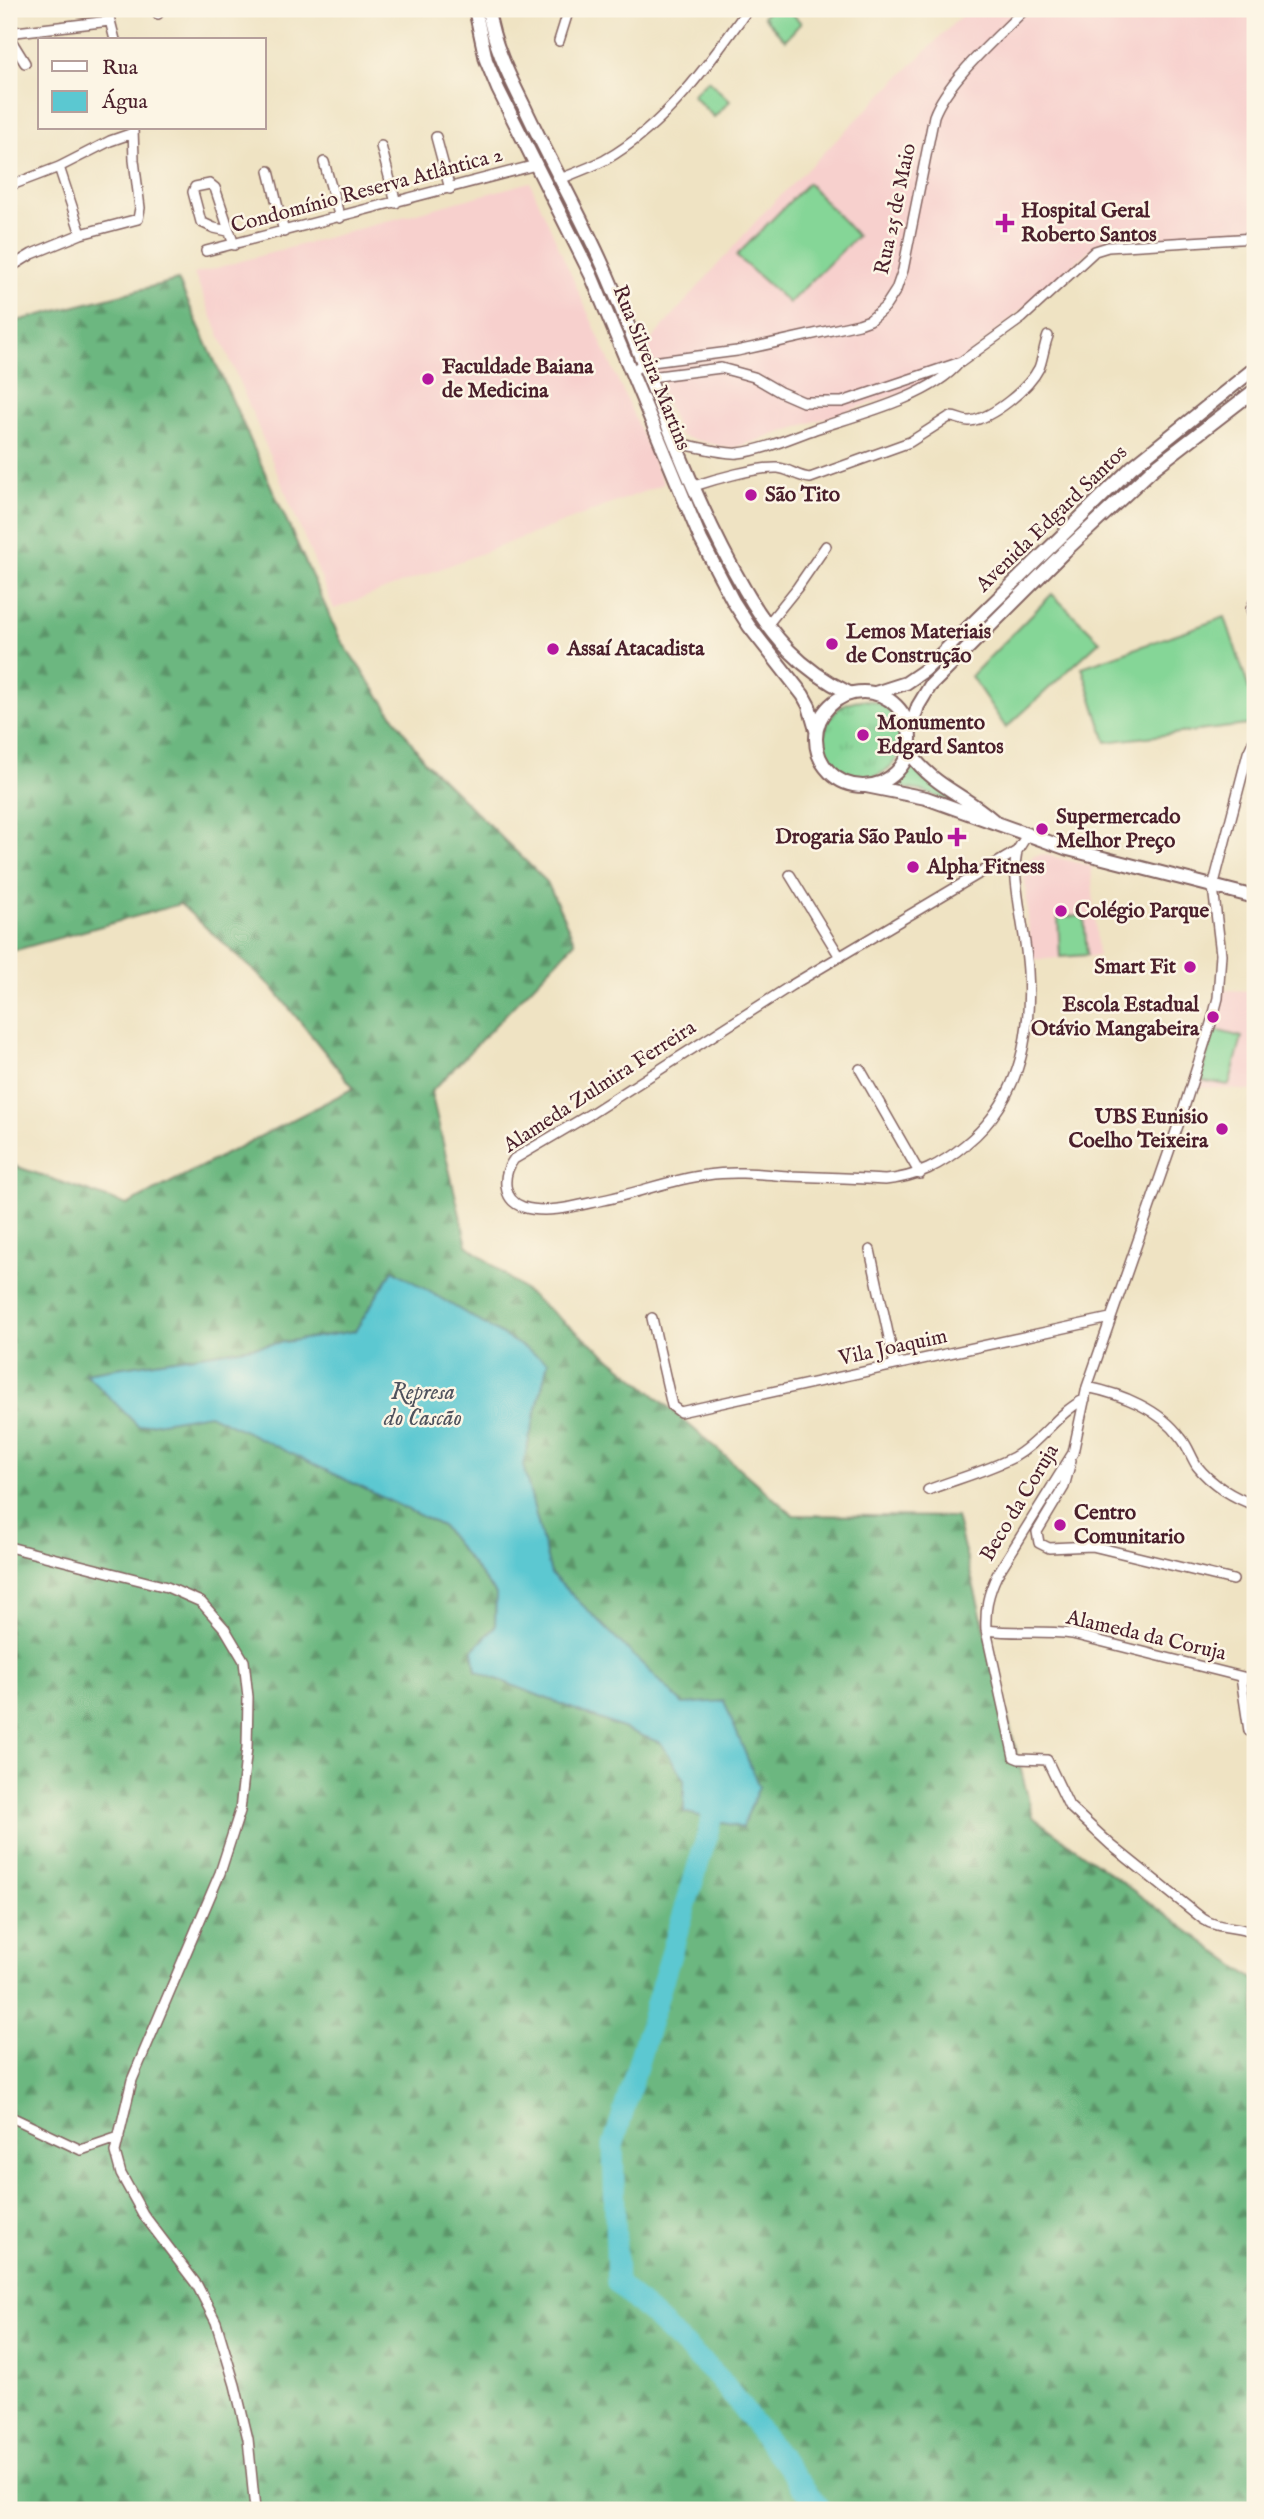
<svg xmlns="http://www.w3.org/2000/svg" width="1264" height="2519" viewBox="0 0 1264 2519" font-family="'IM FELL English',serif">
  <style>
    .built { fill: #f7d0cd }
    .grass { fill: url(#grass-tufts); stroke: #687a61; stroke-width: 2 }
    .forest { fill: url(#forest-firs); stroke: #5b6b56; stroke-width: 2; fill-rule: evenodd }
    .pitch { fill: #85d697; stroke: #687a61; stroke-width: 2 }
    .water { fill: #5bc8d1; stroke: #52747e; stroke-width: 2 }
    .lines { fill: none; stroke-linecap: round; stroke-linejoin: round }
    .river { stroke: #5bc8d1; stroke-width: 21 }
    .street-casing { stroke: #846460; stroke-width: 12 }
    .secondary-casing { stroke: #846460; stroke-width: 16 }
    .street { stroke: #fff; stroke-width: 9 }
    .secondary { stroke: #fff; stroke-width: 12 }
    .poi-dot { fill: #b5179e; stroke: #fcf5e5; stroke-width: 2.5 }
    .labels { text-anchor: middle; dominant-baseline: central; stroke-width: 5; stroke-linejoin: round; paint-order: stroke }
    .street-label { font-size: 21px; fill: #4a1f2b; stroke: #fcf5e5 }
    .poi-label { font-size: 21px; font-weight: bold; fill: #4a1f2b; stroke: #fcf5e5; text-anchor: start }
    .water-label { font-size: 23px; font-style: italic; fill: #4f525d; stroke: #fcf5e5 }
  </style>
  <defs>
    <pattern id="grass-tufts" width="24" height="20" patternUnits="userSpaceOnUse" patternTransform="scale(1.75)"><rect width="24" height="20" fill="#85d697"/><path d="M3 7l-1-3M5 7V3M7 7l1-3M15 17l-1-3M17 17v-4M19 17l1-3" fill="none" stroke="#74b782"/></pattern>
    <pattern id="forest-firs" width="22" height="20" patternUnits="userSpaceOnUse" patternTransform="scale(1.75)"><rect width="22" height="20" fill="#6cb780"/><path d="M5 1l3.5 6h-7zM16 11l3.5 6h-7z" fill="#5b9469"/></pattern>
  </defs>
  <rect width="100%" height="100%" fill="#fcf5e5"/>
  <filter id="ink" filterUnits="userSpaceOnUse"><feTurbulence type="fractalNoise" baseFrequency=".0143" numOctaves="2"/><feDisplacementMap in="SourceGraphic" scale="14" xChannelSelector="R" yChannelSelector="G"/><feConvolveMatrix kernelMatrix="1 2 1 2 8 2 1 2 1" color-interpolation-filters="sRGB"/></filter>
  <filter id="wash" filterUnits="userSpaceOnUse"><feTurbulence type="fractalNoise" baseFrequency=".00686" numOctaves="4" result="noise"/><feDisplacementMap in="SourceGraphic" scale="28" xChannelSelector="R" yChannelSelector="G"/><feGaussianBlur stdDeviation="1.57" result="paint"/><feColorMatrix in="noise" values="0 0 0 0 0 0 0 0 0 0 0 0 0 0 0 0 0 1.4 0 .05"/><feComposite in="paint" operator="in"/></filter>
  <g filter="url(#wash)">
    <rect width="100%" height="100%" fill="#efe3c3"/>
    <!-- built -->
    <path class="built" d="M968,9H1255V236L1098,243L939,381L731,449L680,436L644,348L766,210Z
      M530,182L664,484L334,609L194,274Z
      M1043,854L1091,866L1098,956L1031,960L1024,866L1033,856Z
      M1224,990L1255,991V1091L1197,1087Z"/>
    <!-- grass -->
    <path class="grass" d="M824 739a39 39 0 1 1 78 0a39 39 0 1 1-78 0Z
      M910,762L926,781L975,811L922,791L893,786Z"/>
    <!-- forest -->
    <path class="forest" d="M178,280L340,639L425,762L547,882L575,942L431,1092L467,1245L635,1378L793,1515L956,1517L1033,1817L1255,1980V2510H9V1164L127,1205L354,1088L272,987L180,904L9,952V323ZM355,1331L548,1362L523,1465L551,1575L683,1704L742,1827L684,1812V1779L661,1743L476,1671L473,1650L495,1627L496,1594L442,1526L209,1413L138,1426L86,1373Z"/>
    <!-- pitch -->
    <path class="pitch" d="M770,9H788L801,23L785,40L763,16Z
      M708,80L730,101L714,117L692,95Z
      M808,183L857,236L789,303L736,256Z
      M1052,594L1100,641L1006,728L971,676Z
      M1225,617L1255,707V724L1106,742L1082,667Z
      M1084,916L1087,955L1060,957L1058,917Z
      M1215,1030L1242,1037L1229,1085L1199,1080Z"/>
    <!-- water -->
    <path class="water" d="M393,1270L548,1362L523,1465L551,1574L683,1704L724,1701L759,1787L742,1828L684,1812V1779L661,1743L476,1671L473,1650L495,1627L496,1594L442,1526L209,1414L138,1426L85,1373L355,1331Z"/>
    <g class="lines">
      <!-- river -->
      <path class="river" d="M717,1793L708,1832L613,2146L617,2283L718,2377L821,2510"/>
    </g>
  </g>
  <g filter="url(#ink)">
    <g class="lines">
      <defs>
        <path id="street" d="M107,9L115,40
          M157,9L158,14
          M9,36L16,32L110,21
          M9,37L25,63
          M559,41L569,9
          M436,137L450,189
          M381,146L396,203
          M324,162L340,218
          M59,167L81,234
          M269,171L284,232
          M560,179C575,173 591,167 605,160C665,126 709,64 748,9
          M9,186L59,167L110,141L133,133
          M228,231L214,228L201,222L193,192L195,187L210,184L215,188L234,245
          M206,251L536,165
          M9,268L32,254L81,234L138,219L140,208L134,160L133,128
          M631,372L644,363L737,351L859,324L870,320L885,307L896,290L903,270L934,116C948,79 997,38 1025,9
          M650,377L721,368L754,377L780,392L803,402H842L961,362L1022,318L1095,251L1108,247L1255,238
          M675,443C692,445 724,455 738,453C764,450 790,438 815,429C857,415 930,397 959,363
          M694,486C715,479 757,467 778,468C789,469 798,477 810,478L910,442L949,417C957,416 962,422 970,421C993,418 1029,388 1039,368C1043,358 1044,346 1048,336
          M1255,600L1251,609L1255,624
          M768,624L797,588L826,546
          M1255,738L1248,753L1213,887L1221,954L1218,998L1213,1017L1181,1117L1087,1387L1073,1453L997,1575C988,1594 985,1608 986,1630L1014,1757L1019,1759L1047,1760L1069,1806L1111,1845L1203,1919C1219,1930 1239,1925 1255,1934
          M1017,851L792,985L592,1113L514,1159C502,1175 502,1200 523,1207C548,1215 579,1205 603,1200C638,1193 672,1179 707,1175C734,1171 761,1174 788,1176C820,1177 852,1178 885,1180C917,1177 941,1165 966,1144C1019,1101 1032,1037 1028,971C1026,935 1016,900 1015,865L1017,851L1027,835
          M790,875L840,957
          M860,1069L920,1174
          M870,1250L895,1365
          M652,1318L672,1406L680,1412L1110,1318
          M1087,1387C1121,1394 1160,1409 1181,1438C1188,1446 1191,1457 1197,1466C1211,1484 1234,1498 1255,1505
          M1071,1461L1064,1487L1037,1532L1039,1543L1049,1548L1092,1546L1233,1580
          M928,1490C956,1479 987,1471 1014,1457C1041,1442 1057,1413 1085,1399
          M9,1547L167,1587L201,1602L225,1629L244,1661L248,1697L247,1747L240,1811L220,1873L132,2080L115,2152L121,2174L143,2214L197,2285L216,2322L235,2385L248,2439L255,2510
          M986,1630C1015,1634 1044,1630 1072,1634L1255,1680
          M1241,1677L1249,1731
          M9,2116L81,2150L119,2137"/>
        <path id="secondary" d="M475,9L486,60L498,89L591,275L701,540L733,601L749,626L803,695L809,706L816,730
          M488,9C493,44 509,76 525,108C550,162 581,215 605,270C651,375 687,491 745,590C772,637 800,669 849,693
          M816 739a47 47 0 1 1 94 0a47 47 0 1 1-94 0Z
          M875,693L906,683L925,670L1132,467L1255,368
          M910,731L918,706L930,686L1065,551L1154,468L1255,390
          M909,752C935,788 963,793 994,821
          M866,786L926,798L1068,849L1255,897"/>
      </defs>
      <!-- street casing -->
      <use href="#street" class="street-casing"/>
      <!-- secondary casing -->
      <use href="#secondary" class="secondary-casing"/>
      <!-- street -->
      <use href="#street" class="street"/>
      <!-- secondary -->
      <use href="#secondary" class="secondary"/>
    </g>
  </g>
  <!-- markers -->
  <g class="poi-dot">
    <path d="M1001.5 212.5h7v7h7v7h-7v7h-7v-7h-7v-7h7z"/>
    <circle cx="428" cy="379" r="7"/>
    <circle cx="751" cy="495" r="7"/>
    <circle cx="832" cy="644" r="7"/>
    <circle cx="553" cy="649" r="7"/>
    <circle cx="863" cy="735" r="7"/>
    <circle cx="1042" cy="829" r="7"/>
    <path d="M953.5 826.5h7v7h7v7h-7v7h-7v-7h-7v-7h7z"/>
    <circle cx="913" cy="867" r="7"/>
    <circle cx="1061" cy="911" r="7"/>
    <circle cx="1190" cy="967" r="7"/>
    <circle cx="1213" cy="1017" r="7"/>
    <circle cx="1222" cy="1129" r="7"/>
    <circle cx="1060" cy="1525" r="7"/>
  </g>
  <g class="labels">
    <!-- street labels -->
    <g class="street-label">
      <text transform="translate(367 191) rotate(-15)">Condomínio Reserva Atlântica 2</text>
      <text transform="translate(896 209) rotate(-78)">Rua 25 de Maio</text>
      <text transform="translate(651 368) rotate(68)">Rua Silveira Martins</text>
      <text transform="translate(1052 519) rotate(-44)">Avenida Edgard Santos</text>
      <text transform="translate(600 1087) rotate(-33)">Alameda Zulmira Ferreira</text>
      <text transform="translate(893 1348) rotate(-12)">Vila Joaquim</text>
      <text transform="translate(1020 1503) rotate(-59)">Beco da Coruja</text>
      <text transform="translate(1146 1636) rotate(13)">Alameda da Coruja</text>
    </g>
    <!-- poi labels -->
    <g class="poi-label">
      <text x="1021" y="211">Hospital Geral<tspan x="1021" dy="24">Roberto Santos</tspan></text>
      <text x="442" y="367">Faculdade Baiana<tspan x="442" dy="24">de Medicina</tspan></text>
      <text x="765" y="495">São Tito</text>
      <text x="846" y="632">Lemos Materiais<tspan x="846" dy="24">de Construção</tspan></text>
      <text x="567" y="649">Assaí Atacadista</text>
      <text x="877" y="723">Monumento<tspan x="877" dy="24">Edgard Santos</tspan></text>
      <text x="1056" y="817">Supermercado<tspan x="1056" dy="24">Melhor Preço</tspan></text>
      <text x="943" y="837" text-anchor="end">Drogaria São Paulo</text>
      <text x="927" y="867">Alpha Fitness</text>
      <text x="1075" y="911">Colégio Parque</text>
      <text x="1176" y="967" text-anchor="end">Smart Fit</text>
      <text x="1199" y="1005" text-anchor="end">Escola Estadual<tspan x="1199" dy="24">Otávio Mangabeira</tspan></text>
      <text x="1208" y="1117" text-anchor="end">UBS Eunisio<tspan x="1208" dy="24">Coelho Teixeira</tspan></text>
      <text x="1074" y="1513">Centro<tspan x="1074" dy="24">Comunitario</tspan></text>
    </g>
    <!-- water labels -->
    <g class="water-label">
      <text x="423" y="1392">Represa<tspan x="423" dy="26">do Cascão</tspan></text>
    </g>
  </g>
  <!-- margin -->
  <rect width="1264" height="2519" fill="none" stroke="#fcf5e5" stroke-width="35"/>
  <!-- legend -->
  <rect x="38" y="38" width="228" height="91" fill="#fcf5e5" stroke="#b59f9b" stroke-width="2"/>
  <rect x="52" y="61" width="35" height="10" fill="#ffffff" stroke="#b59f9b" stroke-width="2"/>
  <text x="102" y="74" font-size="21" fill="#4a1f2b">Rua</text>
  <rect x="52" y="91" width="35" height="21" fill="#5bc8d1" stroke="#b59f9b" stroke-width="2"/>
  <text x="102" y="108" font-size="21" fill="#4a1f2b">Água</text>
</svg>
